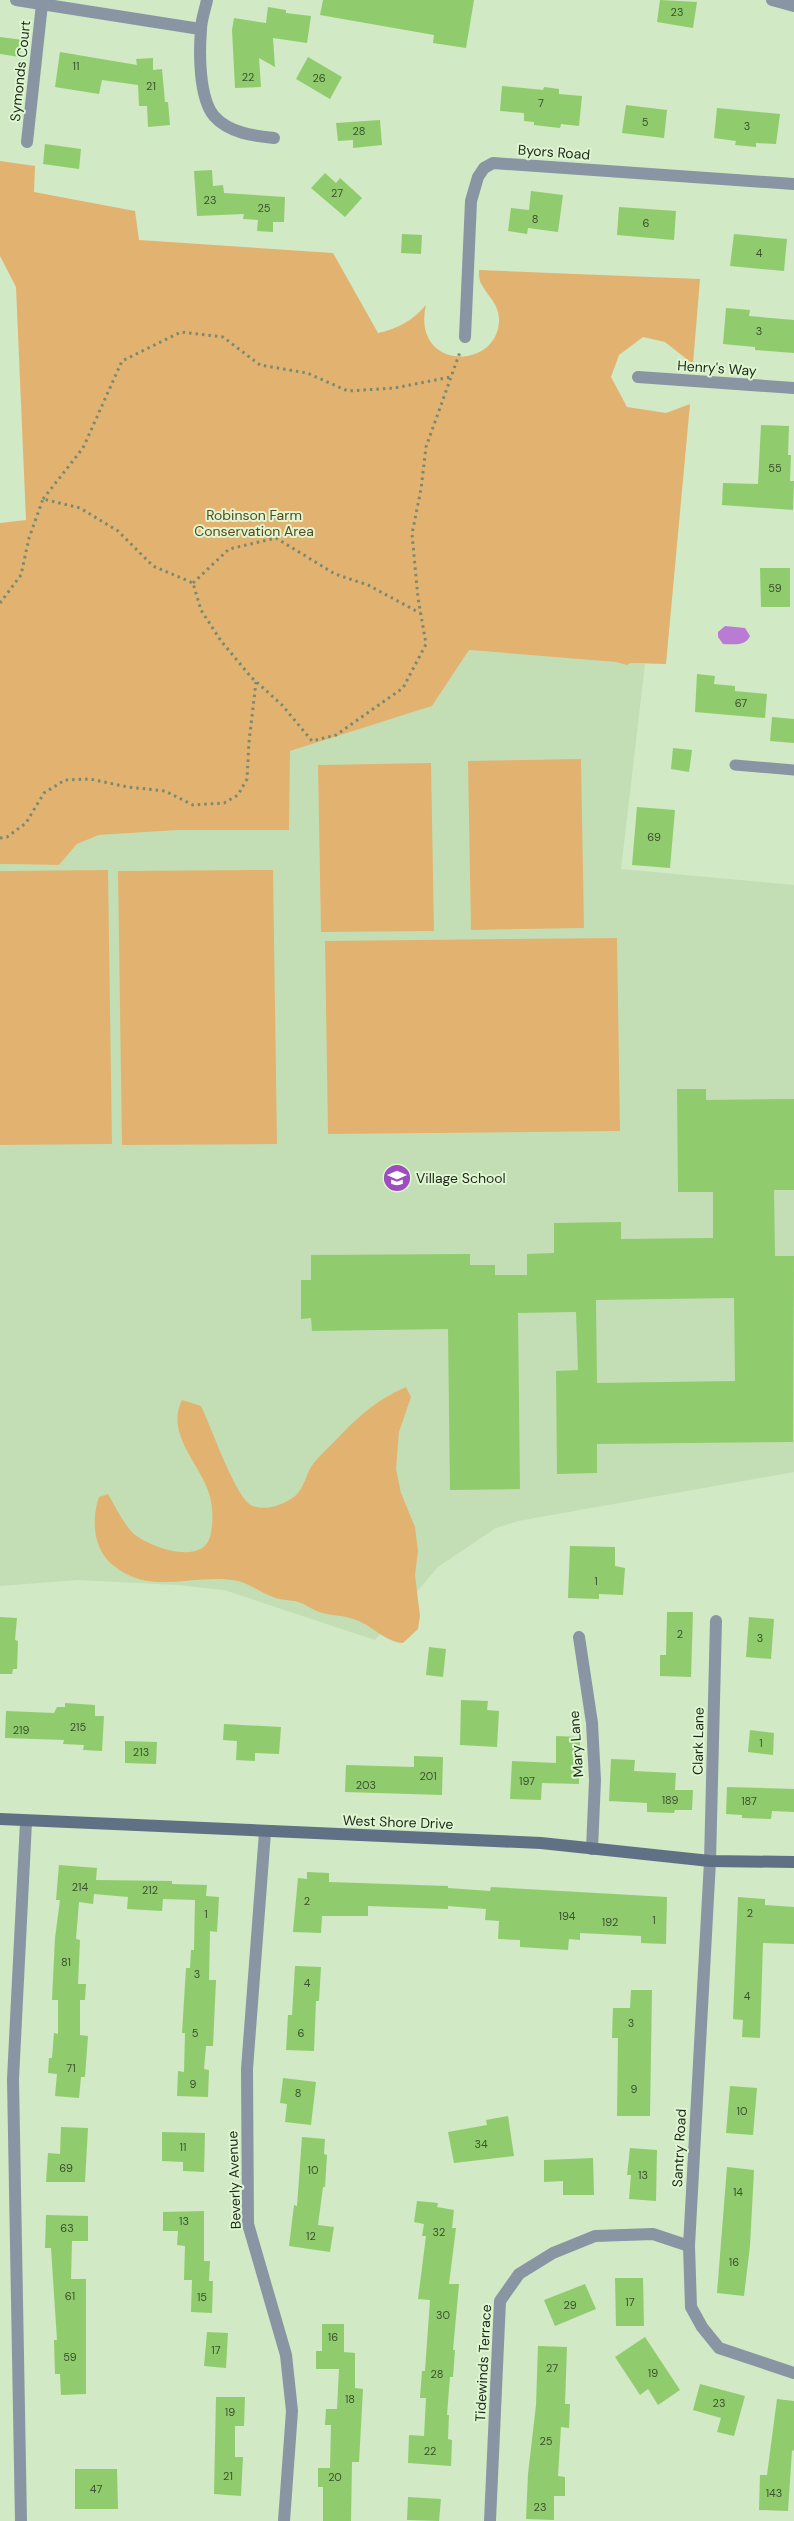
<svg xmlns="http://www.w3.org/2000/svg" width="794" height="2521" viewBox="0 0 794 2521" font-family="'DM Sans',sans-serif">
  <style>
    .built { fill: #c3deb4 }
    .green { fill: #e2b370 }
    .water { fill: #b97bd3 }
    .building { fill: #90cc6d; fill-rule: evenodd }
    .lines { fill: none; stroke-linecap: round; stroke-linejoin: round }
    .path { stroke: #798a70; stroke-width: 3; stroke-dasharray: 2.5 4; stroke-linecap: butt }
    .lane { stroke: #8a95a3; stroke-width: 11 }
    .street { stroke: #8a95a3; stroke-width: 12 }
    .secondary { stroke: #617185; stroke-width: 12 }
    .labels { text-anchor: middle; dominant-baseline: central; stroke-width: 4; stroke-linejoin: round; paint-order: stroke }
    .number-label { font-size: 11px; fill: #3a502e }
    .street-label { font-size: 14px; fill: #1e2719; stroke: #def6d1 }
    .park-label { font-size: 14px; fill: #5f441a; stroke: #def6d1 }
    .poi-label { font-size: 14px; fill: #1e2719; stroke: #def6d1; text-anchor: start }
  </style>
  <rect width="100%" height="100%" fill="#d1e9c4"/>
  <!-- built -->
  <path class="built" d="M469,650L645,664L621,869L794,885V1472L518,1521L496,1528L438,1567L375,1640L224,1590L177,1585L78,1580L0,1586V864L59,865L77,844L99,835L179,830L290,751L432,706Z"/>
  <!-- green -->
  <path class="green" d="M0,161L35,166L34,192L135,211L139,240L333,253L378,333C398,329 413,320 426,305C411,370 496,371 499,322C500,305 489,298 482,285C479,281 479,275 479,270L700,279L693,364L665,342L643,337L619,355L611,377L627,407L666,413L690,404L666,664L630,663L627,665L616,662L469,650L432,706L290,751L289,830H179L99,835L77,844L59,865L0,864V523L26,520L16,287L0,256Z
    M581,759L584,928L471,930L468,761Z
    M431,763L434,931L321,932L318,765Z
    M108,870L112,1144L0,1145V871Z
    M273,870L277,1144L122,1145L118,871Z
    M617,938L620,1131L328,1134L325,941Z
    M406,1387L411,1397L399,1432L396,1469L401,1493L415,1527L418,1551L415,1575L420,1616L418,1629L403,1643C385,1642 373,1626 356,1620C345,1615 331,1616 319,1612C311,1609 304,1603 295,1601C288,1600 280,1600 273,1597C261,1593 250,1584 238,1581C194,1572 153,1597 114,1566C93,1550 91,1520 99,1497L108,1494C116,1507 122,1522 133,1533C148,1547 202,1566 210,1537C214,1522 213,1501 207,1488C196,1460 166,1432 182,1400L201,1406C211,1426 235,1496 251,1505C264,1512 283,1505 294,1497C305,1488 305,1475 313,1464C319,1456 327,1449 334,1442C359,1416 373,1402 406,1387Z"/>
  <!-- water -->
  <path class="water" d="M725,626L745,628L750,636C745,647 733,644 723,644L718,637V632Z"/>
  <!-- building -->
  <path class="building" d="M323,0H474L466,48L433,43L434,35L320,15Z
    M660,0L697,2L693,28L657,22Z
    M268,7L286,10V13L311,16L307,43L273,38L275,67L259,58L261,87L235,88L232,30L234,18L266,23Z
    M0,37L23,40L20,57L0,54Z
    M60,52L137,65L136,59L153,58V70L162,69L165,102H168L170,125L148,127L147,106H139L138,85L102,80L99,94L55,87Z
    M308,57L342,77L330,99L296,79Z
    M502,86L543,90L544,87L559,89V94L582,96L579,126L561,124L560,128L534,125V122L524,121V113L500,111Z
    M626,105L667,110L664,138L622,133Z
    M717,108L780,114L776,144L756,143V147L735,145L736,141L714,138Z
    M380,120L382,145L353,148V140L338,141L336,123Z
    M45,144L81,149L79,169L43,164Z
    M212,170L213,186L223,185L224,193L285,197L284,222H273V232L257,231L258,220L243,219L244,214L197,216L194,171Z
    M325,173L336,183L340,178L362,198L345,217L311,188Z
    M531,191L563,195L558,232L528,228L527,234L508,231L511,208L529,210Z
    M619,207L676,211L674,240L617,235Z
    M402,234L422,235L421,254L401,253Z
    M734,234L787,239L784,271L730,266Z
    M726,308L750,310L749,316L794,320V353L755,350V347L723,344Z
    M761,425L789,426L788,455H791L790,481H794L793,510L722,505L723,483L758,484Z
    M760,568H790V607H761Z
    M697,674L715,676L714,684L735,686V691L767,694L765,718L695,712Z
    M772,717L794,719V743L770,741Z
    M673,748L692,750L689,772L671,769Z
    M637,807L675,810L670,868L632,865Z
    M677,1089H706V1100L794,1099V1190H774L775,1256H794L793,1442L597,1444V1473L557,1474L556,1371L578,1370L576,1312L518,1313L520,1489L450,1490L448,1329L312,1331L311,1318L301,1319V1280H311V1255L470,1254V1265H495V1275H527V1254L554,1253V1223L621,1222V1239L713,1238V1192H678ZM734,1298L735,1381L597,1383L596,1300Z
    M570,1546L615,1547V1566L625,1568L623,1595L599,1594V1599L568,1598Z
    M667,1612H693L691,1677L660,1676V1655H666Z
    M0,1617L17,1618L15,1640L18,1641L17,1669H13L12,1674H0Z
    M749,1617L774,1619L771,1659L746,1657Z
    M429,1647L446,1649L443,1677L426,1675Z
    M461,1700L488,1701L487,1710L499,1711L497,1747L460,1745Z
    M65,1703L95,1705V1716H104L102,1751L83,1750L84,1745L63,1744L64,1740L5,1738L6,1711L54,1713L57,1707H65Z
    M224,1724L281,1727L279,1754L255,1753V1761L236,1760L237,1741L223,1740Z
    M750,1730L774,1733L773,1755L748,1752Z
    M556,1736L580,1737L579,1784L542,1783L541,1800L510,1799L512,1761L556,1763Z
    M125,1741L157,1742L156,1764L125,1763Z
    M414,1756L443,1757L442,1795L345,1792L346,1765L414,1767Z
    M611,1759L635,1760L634,1771L676,1773L675,1790H693L692,1810H675L674,1813L647,1812V1803L609,1801Z
    M727,1787L794,1789V1812L772,1811L771,1819L742,1818V1815L726,1814Z
    M59,1865L97,1868L96,1880L172,1881V1884L207,1885L206,1896L219,1897L217,1932L210,1931L209,1980H216L213,2046H206L204,2069L209,2070L208,2097L177,2096L178,2071L184,2072L185,2033H182L186,1968H190L191,1950H194L195,1900L163,1899L162,1911L127,1909L128,1897L94,1894L93,1904L79,1902L76,1939L80,1940L78,1984H86L85,2000H80V2035L88,2036L85,2077H81L79,2098L55,2096L57,2074L48,2073L49,2058H52L54,2033L58,2034V2000H52L55,1938L60,1900H56Z
    M307,1872L329,1873V1882L448,1886V1888L490,1891L491,1887L667,1897L666,1944L641,1943V1936L580,1933V1940L569,1939L568,1950L520,1947V1940L498,1939L499,1921L485,1920L486,1909L448,1906V1909L368,1906V1916H322L321,1933L293,1932L298,1878L307,1879Z
    M738,1897L765,1899V1905L794,1907V1944L763,1943L760,2038L742,2037L743,2020L733,2019Z
    M295,1966L321,1967L319,2001H316L314,2051L286,2050L288,2015H292Z
    M631,1990H652L650,2116H617L618,2038H612L613,2008H630Z
    M283,2078L316,2082L311,2125L285,2122L287,2104L280,2103Z
    M730,2086L757,2088L753,2135L726,2133Z
    M508,2116L514,2156L454,2163L448,2132L487,2125L486,2120Z
    M61,2127L88,2128L85,2182H46L48,2153L60,2154Z
    M162,2132L205,2133L204,2172L183,2171V2162L162,2161Z
    M302,2137L325,2139L324,2154L327,2155L325,2187H323L318,2225L334,2227L330,2252L289,2246L294,2205L297,2206Z
    M630,2148L657,2150L656,2201L629,2199L631,2175H627Z
    M593,2158L594,2195H563V2181L544,2182V2160Z
    M727,2167L754,2170L750,2246L744,2296L717,2293Z
    M417,2201L438,2203L437,2207L454,2210L452,2228H456L449,2284H459L453,2350H455L453,2377H450L447,2415H449L448,2439L452,2440L451,2466L408,2463L409,2435L424,2436L426,2398H420L422,2371H425L430,2300L418,2299L426,2236H422L424,2224L414,2222Z
    M204,2211V2261H210L209,2281H213L212,2313L191,2312L192,2280H184L185,2246L177,2245L178,2231H163V2212Z
    M46,2215L88,2216V2241H72L71,2279H86V2394L61,2395L60,2374H55L54,2340H57L51,2248H45Z
    M615,2278H643L644,2326H616Z
    M585,2284L596,2309L555,2326L544,2300Z
    M322,2324H344V2352L355,2353V2388L363,2389L359,2462H352L351,2521H323V2487H318V2468H330L331,2425H325L326,2409H337L339,2369H316V2351H322Z
    M207,2332L228,2333L226,2368L204,2366Z
    M645,2337L680,2390L658,2405L648,2389L640,2395L615,2357Z
    M538,2346L567,2347L565,2404H570L569,2428L561,2427L558,2476L565,2477V2496H554V2520L526,2519L528,2474L536,2405Z
    M700,2384L745,2396L734,2436L717,2432L721,2418L693,2410Z
    M216,2397H245L244,2426H235V2457H243L241,2496L214,2494Z
    M777,2399L794,2401V2451L792,2450L788,2511L759,2510L760,2475H767Z
    M75,2469H117L118,2509H75Z
    M408,2497L441,2499L439,2521L407,2520Z"/>
  <g class="lines">
    <!-- path -->
    <path class="path" d="M43,499L83,448L122,361L181,332L223,337L260,365L307,373L348,391L394,388L451,377
      M193,583L229,549L276,538L335,574L368,585L420,613
      M0,603L21,575L29,538L43,499L80,508L118,531L153,566L193,583L201,610L221,641L251,677L282,705L312,741L336,735L403,688L426,644L418,598L412,534L421,489L426,447L460,352
      M0,838L7,837L26,823L44,793L65,780L90,779L128,787L165,791L193,805L224,803L238,795L247,779L249,742L256,682"/>
    <!-- lane -->
    <path class="lane" d="M735,765L794,770"/>
    <!-- street -->
    <path class="street" d="M16,0L200,29
      M207,0C205,10 201,20 201,30C199,53 199,98 214,116C229,133 254,136 274,138
      M772,0L794,6
      M27,142L42,4
      M465,337L471,201L478,177L484,168L493,163L794,184
      M638,377L794,388
      M716,1621L710,1861L689,2246L691,2307L702,2327L719,2348L794,2373
      M579,1637L592,1723L595,1780L592,1849
      M265,1832L247,2069L248,2224L286,2355L292,2411L284,2521
      M21,2521L13,2079L26,1822
      M490,2521L500,2301L519,2274L553,2253L595,2236L653,2234L689,2246"/>
    <!-- secondary -->
    <path class="secondary" d="M0,1819L541,1843L710,1861L794,1862"/>
  </g>
  <!-- icons -->
  <defs>
    <symbol id="school-disc" viewBox="-11 -11 22 22"><circle r="9.5" fill="#9d4dbd" stroke="#def6d1"/><path d="M0-5L7-2L0 1L-7-2ZM-4 1L0 2.5L4 1V4Q0 6-4 4Z" fill="#fff"/></symbol>
  </defs>
  <g fill-rule="evenodd">
    <use href="#school-disc" x="381" y="1162" width="32" height="32"/>
  </g>
  <g class="labels">
    <!-- number labels -->
    <g class="number-label">
      <text x="677" y="12">23</text>
      <text x="76" y="66">11</text>
      <text x="248" y="77">22</text>
      <text x="319" y="78">26</text>
      <text x="151" y="86">21</text>
      <text x="541" y="103">7</text>
      <text x="645" y="122">5</text>
      <text x="747" y="126">3</text>
      <text x="359" y="131">28</text>
      <text x="337" y="193">27</text>
      <text x="210" y="200">23</text>
      <text x="264" y="208">25</text>
      <text x="535" y="219">8</text>
      <text x="646" y="223">6</text>
      <text x="759" y="253">4</text>
      <text x="759" y="331">3</text>
      <text x="775" y="468">55</text>
      <text x="775" y="588">59</text>
      <text x="741" y="703">67</text>
      <text x="654" y="837">69</text>
      <text x="596" y="1581">1</text>
      <text x="680" y="1634">2</text>
      <text x="760" y="1638">3</text>
      <text x="78" y="1727">215</text>
      <text x="21" y="1730">219</text>
      <text x="761" y="1743">1</text>
      <text x="141" y="1752">213</text>
      <text x="428" y="1776">201</text>
      <text x="527" y="1781">197</text>
      <text x="366" y="1785">203</text>
      <text x="670" y="1800">189</text>
      <text x="749" y="1801">187</text>
      <text x="80" y="1887">214</text>
      <text x="150" y="1890">212</text>
      <text x="307" y="1901">2</text>
      <text x="750" y="1913">2</text>
      <text x="206" y="1914">1</text>
      <text x="567" y="1916">194</text>
      <text x="654" y="1920">1</text>
      <text x="610" y="1922">192</text>
      <text x="66" y="1962">81</text>
      <text x="197" y="1974">3</text>
      <text x="307" y="1983">4</text>
      <text x="747" y="1996">4</text>
      <text x="631" y="2023">3</text>
      <text x="195" y="2033">5</text>
      <text x="301" y="2033">6</text>
      <text x="71" y="2068">71</text>
      <text x="193" y="2084">9</text>
      <text x="634" y="2089">9</text>
      <text x="298" y="2093">8</text>
      <text x="742" y="2111">10</text>
      <text x="481" y="2144">34</text>
      <text x="183" y="2147">11</text>
      <text x="66" y="2168">69</text>
      <text x="313" y="2170">10</text>
      <text x="643" y="2175">13</text>
      <text x="738" y="2192">14</text>
      <text x="184" y="2221">13</text>
      <text x="67" y="2228">63</text>
      <text x="439" y="2232">32</text>
      <text x="311" y="2236">12</text>
      <text x="734" y="2262">16</text>
      <text x="70" y="2296">61</text>
      <text x="202" y="2297">15</text>
      <text x="630" y="2302">17</text>
      <text x="570" y="2305">29</text>
      <text x="443" y="2315">30</text>
      <text x="333" y="2337">16</text>
      <text x="216" y="2350">17</text>
      <text x="70" y="2357">59</text>
      <text x="552" y="2368">27</text>
      <text x="653" y="2373">19</text>
      <text x="437" y="2374">28</text>
      <text x="350" y="2399">18</text>
      <text x="719" y="2403">23</text>
      <text x="230" y="2412">19</text>
      <text x="546" y="2441">25</text>
      <text x="430" y="2451">22</text>
      <text x="228" y="2476">21</text>
      <text x="335" y="2477">20</text>
      <text x="96" y="2489">47</text>
      <text x="774" y="2493">143</text>
      <text x="540" y="2507">23</text>
    </g>
    <!-- street labels -->
    <g class="street-label">
      <text transform="translate(20 71) rotate(-84)">Symonds Court</text>
      <text transform="translate(554 152) rotate(4)">Byors Road</text>
      <text transform="translate(717 368) rotate(4)">Henry's Way</text>
      <text transform="translate(698 1741) rotate(-89)">Clark Lane</text>
      <text transform="translate(576 1744) rotate(-94)">Mary Lane</text>
      <text transform="translate(398 1822) rotate(2)">West Shore Drive</text>
      <text transform="translate(679 2148) rotate(-87)">Santry Road</text>
      <text transform="translate(234 2180) rotate(-92)">Beverly Avenue</text>
      <text transform="translate(483 2363) rotate(-87)">Tidewinds Terrace</text>
    </g>
    <!-- park labels -->
    <g class="park-label">
      <text x="254" y="515">Robinson Farm<tspan x="254" dy="16">Conservation Area</tspan></text>
    </g>
    <!-- poi labels -->
    <g class="poi-label">
      <text x="416" y="1178">Village School</text>
    </g>
  </g>
</svg>
